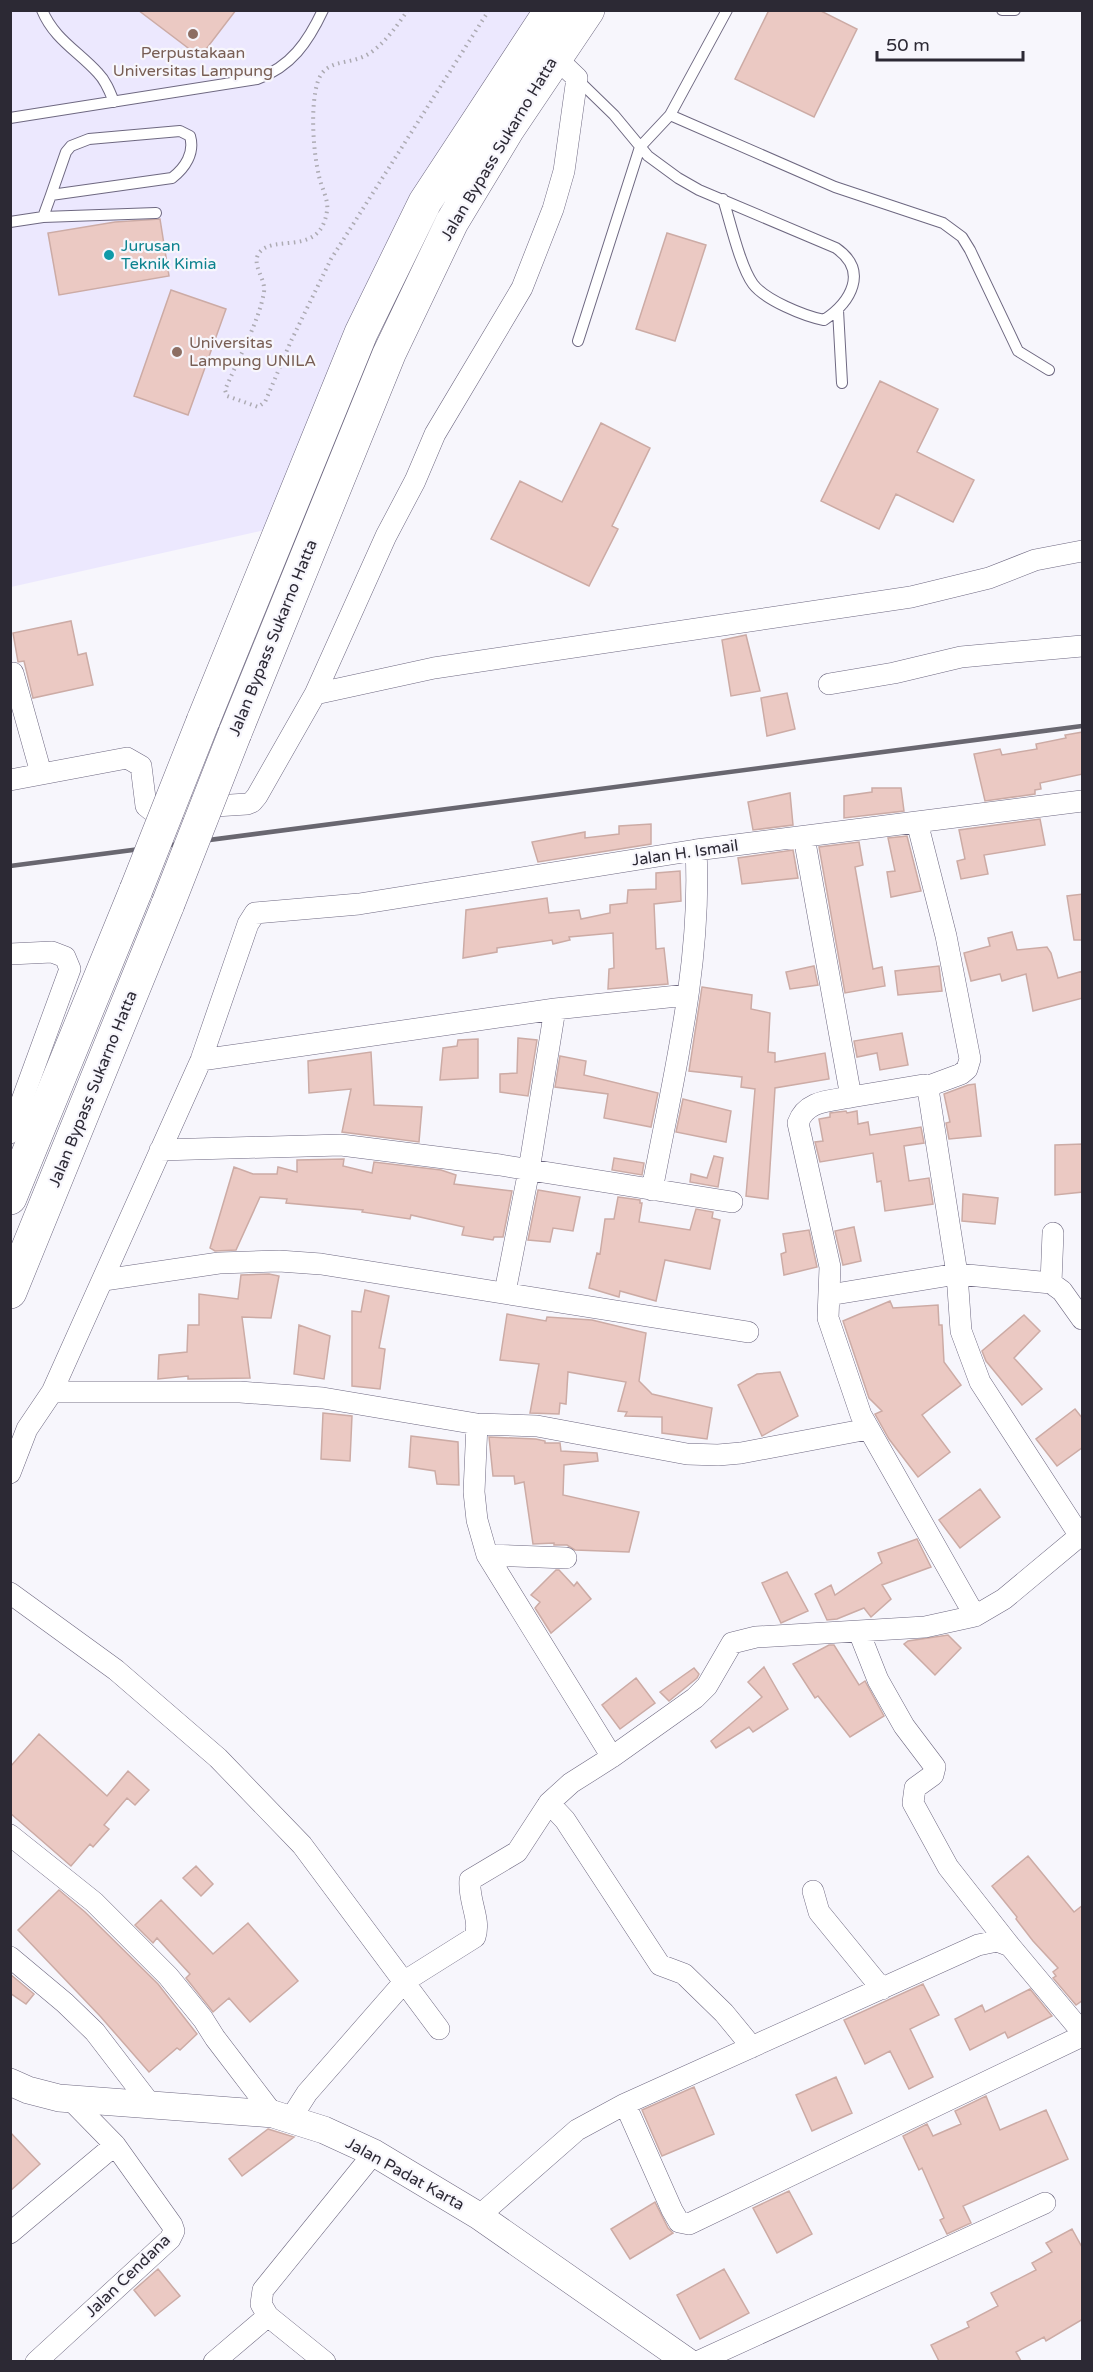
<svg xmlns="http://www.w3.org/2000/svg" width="1093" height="2372" viewBox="0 0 1093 2372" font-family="'Varela Round',sans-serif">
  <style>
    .built { fill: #ece8fe }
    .building { fill: #ebc9c3; stroke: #ccaba5; stroke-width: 1.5 }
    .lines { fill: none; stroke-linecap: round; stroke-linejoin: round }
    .service-casing { stroke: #6e6881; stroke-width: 12 }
    .minor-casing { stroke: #6e6881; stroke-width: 22 }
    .tertiary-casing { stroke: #6e6881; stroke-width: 28 }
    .trunk-casing { stroke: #6e6881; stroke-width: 34 }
    .path { stroke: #adabb3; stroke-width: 4; stroke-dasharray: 1.5 4.5; stroke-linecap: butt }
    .service { stroke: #fff; stroke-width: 10 }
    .minor { stroke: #fff; stroke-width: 21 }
    .tertiary { stroke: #fff; stroke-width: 27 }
    .trunk { stroke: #fff; stroke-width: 33 }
    .rail { stroke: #696770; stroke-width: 4.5 }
    .trunk-bridge-casing { stroke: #6e6881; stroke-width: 34; stroke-linecap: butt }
    .trunk-bridge { stroke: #fff; stroke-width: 33 }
    .education-dot { fill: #8d6e63; stroke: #f7f6fc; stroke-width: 2 }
    .culture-dot { fill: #0f9aa8; stroke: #f7f6fc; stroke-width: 2 }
    .labels { text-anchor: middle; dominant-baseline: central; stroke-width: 4.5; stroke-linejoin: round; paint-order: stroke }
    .education-label { font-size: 16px; fill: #785e54; stroke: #f7f6fc }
    .street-label { font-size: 16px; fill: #2c2934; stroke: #f7f6fc }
    .culture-label { font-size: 16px; fill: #0d838f; stroke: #f7f6fc; text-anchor: start }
  </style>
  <rect width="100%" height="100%" fill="#f7f6fc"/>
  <!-- built -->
  <path class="built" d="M10,11H531L265,530L11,587Z"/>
  <!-- building -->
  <path class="building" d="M138,10H236L200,57Z
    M769,10H819L857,29L814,117L735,79Z
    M160,219L169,276L59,295L48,233L115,222Z
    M667,233L706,245L675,341L636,329Z
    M171,290L226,309L188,415L134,396Z
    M880,381L938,409L917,452L974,480L953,522L896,494L879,529L821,501Z
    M601,423L650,448L612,526L618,529L589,586L491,539L520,481L562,502Z
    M71,621L78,655L86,653L93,685L33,698L24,661L18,662L13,633Z
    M746,635L760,691L731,696L722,640Z
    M787,693L795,729L767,736L761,698Z
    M1083,732V774L1040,783L1041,789L1035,790V794L985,801L974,754L1000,749L1002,755L1037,749L1036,744L1066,738L1065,735Z
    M872,788H901L904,811L844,818V796L872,792Z
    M790,793L793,825L753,830L748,802Z
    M1040,819L1045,845L984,855L988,874L961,879L957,861L965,859L959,830Z
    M651,824V844L538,862L532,842L585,832V838L619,834V826Z
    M907,836L921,891L891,897L887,872L895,871L888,838Z
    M859,842L863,865L855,867L873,969L882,967L885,986L845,993L819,847Z
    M793,850L798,878L742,884L738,858Z
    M680,871L681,901L654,904L656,949L664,948L668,984L608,989L609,969L614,968L613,933L569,937L570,940L553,944L552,940L497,948V952L463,958L466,910L547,898L549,913L579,910L581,919L610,913V905L627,903L628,890L656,889V873Z
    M1083,894V940H1074L1067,896Z
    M1012,932L1017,950L1047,947L1051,953L1058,978L1083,971V998L1033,1011L1026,974L1002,981L1000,974L971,981L964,953L990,946L988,938Z
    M814,966L818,985L790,989L786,972Z
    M939,966L942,991L898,995L895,971Z
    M702,987L752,995L751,1009L770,1013L768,1052L775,1053V1062L825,1053L829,1079L775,1088L768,1199L746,1196L755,1089L741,1087L742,1077L689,1071Z
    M902,1033L908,1065L880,1070L877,1053L857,1057L854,1041Z
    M518,1038L537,1040L528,1096L500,1092V1074L517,1073Z
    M478,1039V1078L440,1080L443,1048L457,1046L458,1040Z
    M371,1052L374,1105L422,1107L419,1142L342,1132L351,1089L309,1093L308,1061Z
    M560,1056L586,1061L584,1075L658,1093L651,1127L604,1118L608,1094L555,1087Z
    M975,1084L981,1136L949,1139L946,1123L950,1122L944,1094L968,1085Z
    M683,1099L731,1111L726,1142L676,1132Z
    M846,1111L847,1113L857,1111L858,1124L868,1122L870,1135L921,1127L924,1143L904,1146L909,1181L929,1178L933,1204L885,1211L881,1181L877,1182L873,1153L820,1162L815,1142L823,1141L819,1119L830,1117V1113Z
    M1083,1144V1192L1055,1195V1145Z
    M714,1156L723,1158L718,1187L690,1182L691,1174L707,1178Z
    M614,1158L644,1163L642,1175L612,1170Z
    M344,1159L343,1166L372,1173L374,1162L441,1170L456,1175L454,1184L512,1191L503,1237H494L493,1240L462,1235L464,1227L411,1215L410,1219L362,1212L363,1210L286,1203L287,1199L260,1197L236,1250L215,1251L210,1248L234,1167L253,1174H277L278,1167L297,1172V1160Z
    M538,1190L580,1197L573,1231L553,1228L550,1242L528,1240Z
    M963,1194L998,1198L995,1224L962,1221Z
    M618,1197L640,1200V1203H642L639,1222L690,1230L696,1209L713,1212L712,1218L720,1220L710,1269L665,1260L656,1301L620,1291L619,1297L589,1288L597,1253L600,1254L605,1219H614Z
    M854,1227L861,1261L843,1265L835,1231Z
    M809,1230L817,1267L784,1275L781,1254L786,1252L783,1234Z
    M269,1274L279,1276L271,1318L242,1317L250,1378L188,1379V1376L158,1379L159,1355L187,1352L188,1325H199V1294L238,1299L241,1275Z
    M365,1290L389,1296L379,1348L385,1349L380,1389L352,1386V1311L361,1312Z
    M890,1301L893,1308L938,1305L939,1325H942L944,1362L961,1385L922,1415L950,1452L918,1477L889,1439L875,1414L882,1411L869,1398L843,1321Z
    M507,1314L546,1321L547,1317L592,1320L646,1333L639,1381L652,1394L712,1408L707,1439L662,1433V1417L625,1416L627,1412L618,1411L626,1382L568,1372L566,1404L560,1403L559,1414L530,1413L539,1364L500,1360Z
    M1024,1315L1040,1331L1014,1358L1042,1389L1022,1405L986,1361L982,1351Z
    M299,1325L330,1336L324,1379L294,1374Z
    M780,1372L798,1416L762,1436L738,1385L757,1374Z
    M1075,1409L1083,1419V1447L1057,1466L1036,1439Z
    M323,1413L352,1416L350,1461L321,1459Z
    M411,1436L458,1442L459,1485L437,1484L435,1471L409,1467Z
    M489,1437L536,1439L545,1441V1443H560L561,1451L597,1453L598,1461L564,1465L563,1495L639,1512L629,1552L575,1550L567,1545H554V1543L533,1544L524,1482L515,1484L514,1476H493Z
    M980,1489L1000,1517L960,1548L939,1520Z
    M917,1539L931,1567L882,1585L891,1599L871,1617L864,1608L837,1619L827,1620L815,1594L831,1585L835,1595L882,1563L878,1553Z
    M556,1570H559L574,1586L577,1582L591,1599L551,1633L535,1608L540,1602L531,1595Z
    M787,1572L808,1611L781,1623L762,1583Z
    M948,1635L961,1648L935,1675L904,1644L908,1641Z
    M829,1645H834L859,1685L865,1681L884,1716L850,1737L818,1696L815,1698L793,1664Z
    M764,1667L788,1709L753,1732L749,1727L716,1748L711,1741L762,1697L748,1682Z
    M694,1668L699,1674L697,1678L669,1701L660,1692Z
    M636,1678L655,1703L620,1729L602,1705Z
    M39,1734L107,1796L128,1771L149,1790L135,1805L127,1798L104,1825L109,1829L93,1847L90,1844L71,1866L10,1813V1767Z
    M1028,1856L1074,1912L1083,1905V2000L1076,2005L1053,1978L1056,1976L1053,1972L1058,1968L1033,1941L1016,1919L1017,1917L992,1886Z
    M196,1866L213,1884L201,1896L183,1878Z
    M59,1890L85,1912L158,1984L197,2034L180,2050L177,2048L149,2072L100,2016L18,1930Z
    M161,1900L213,1954L248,1923L298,1981L250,2022L229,1998L213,2012L186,1978L190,1974L157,1938L153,1943L135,1925Z
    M10,1974L34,1994L26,2004L10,1993Z
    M923,1984L939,2015L910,2029L933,2077L909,2089L890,2051L865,2064L844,2020Z
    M1030,1989L1052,2016L1008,2038L1005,2032L970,2050L955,2019L982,2005L985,2012Z
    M836,2077L852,2113L812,2131L796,2095Z
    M694,2087L714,2134L662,2156L642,2110Z
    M986,2096L1000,2130L1046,2110L1068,2159L963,2206L971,2223L947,2234L940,2220L944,2218L922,2168L919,2170L903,2136L927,2124L933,2136L961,2124L955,2111Z
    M268,2129L294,2137L242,2176L229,2159Z
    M10,2132L40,2164L10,2191Z
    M789,2191L812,2234L777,2253L753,2208Z
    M655,2202L668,2228L673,2233L630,2259L611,2229Z
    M1072,2229L1083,2249V2319L1046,2341L1044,2337L1016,2352L1021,2361H939L931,2345L969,2327L967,2322L998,2306L991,2293L1036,2270L1032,2263L1052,2252L1046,2243Z
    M158,2269L180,2296L155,2316L134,2290Z
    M724,2269L749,2313L700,2339L677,2295Z"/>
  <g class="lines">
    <defs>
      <path id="service" d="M42,10C54,39 78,51 98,73C106,81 110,92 114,102
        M1002,10H1015
        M577,79L614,115L648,156L678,178L699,190L836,248C869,271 851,302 824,320C804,316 765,300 753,284C740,266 730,221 723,199
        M670,115L835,187L943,223L962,237L970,250L1018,351L1049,370
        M10,118L257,79C291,67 308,42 323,10
        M43,217L51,195L172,178C185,168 195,153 190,136L180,131L89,139L71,146L66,152L51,195
        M10,222L43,217L156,213
        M838,310L842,383
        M578,341L640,147L670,115L727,10"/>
      <path id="minor" d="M13,673L41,773
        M829,684L894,673L961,657L1082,646
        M315,694L386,536L415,481L435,434L522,288L553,209L564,171L577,78L555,57
        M10,780L127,758L141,766L146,806L151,810L247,804L252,802L257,796L315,694L434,668L911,597L989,578L1035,560L1082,551
        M917,822L946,936L970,1059L967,1069L961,1074L926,1087
        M804,837L851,1097L923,1085L928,1089L957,1274L961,1331L980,1382L1080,1536
        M10,954L52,952L65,957L70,969L10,1133
        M201,1060L555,1009L687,995
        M851,1097C830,1101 806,1100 798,1123L830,1267L828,1318L861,1415L975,1616
        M160,1150L341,1145L500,1165L732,1202
        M652,1190C673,1078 702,964 696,850
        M104,1280L219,1263L279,1261L321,1264L748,1332
        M1051,1283L1053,1233
        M505,1292L529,1170L555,1009
        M829,1295L957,1274L1051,1283L1062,1291L1082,1319
        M52,1392H240L323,1398L477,1424L537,1426L687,1454L718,1455L741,1453L868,1429
        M477,1424L474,1492L477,1520L487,1555L612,1757
        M10,1473L27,1429L52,1392L201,1060L248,924L255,913L359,904L696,850L1082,801
        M487,1555L566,1558
        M10,1593L116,1670L218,1758L302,1845L439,2029
        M859,1632L878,1680L904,1726L935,1767L933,1775L915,1788L913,1803L948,1867L1010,1946
        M549,1803L565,1820L660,1965L684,1974L724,2013L752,2047
        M10,1835L94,1902L168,1976L203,2019L215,2038L273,2114
        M813,1891L819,1912L882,1989
        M10,1957L65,2003L95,2032L151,2105
        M625,2104L672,2210L679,2222L689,2224L1082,2036
        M291,2118L307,2093L405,1981L475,1937C481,1919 468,1901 470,1880L517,1852L549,1803L571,1783L612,1757L695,1698L707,1686L732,1643L756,1637L925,1627L975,1616L1004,1599L1082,1534
        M479,2216L577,2130L625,2104L978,1945L997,1941L1010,1946L1082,2032
        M10,2233L115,2145
        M36,2362L170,2239L174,2231L172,2225L115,2145L70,2099
        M214,2362L268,2316
        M325,2362L268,2316L261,2304L263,2290L374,2153
        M697,2362L1045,2203"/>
      <path id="tertiary" d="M10,2082L28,2090L59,2098L273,2114L324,2130L374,2153L479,2216L688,2362"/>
      <path id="trunk" d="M203,721L361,333L425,202L551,10
        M235,733L389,354L452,222L508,129L588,10
        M10,1198L136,890
        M10,1292L168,904"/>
    </defs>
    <!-- service casing -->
    <use href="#service" class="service-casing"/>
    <!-- minor casing -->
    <use href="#minor" class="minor-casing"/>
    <!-- tertiary casing -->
    <use href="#tertiary" class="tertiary-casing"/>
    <!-- trunk casing -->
    <use href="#trunk" class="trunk-casing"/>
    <!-- path -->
    <path class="path" d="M408,10C396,27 380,51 360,58C344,64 325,61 318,81C310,105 313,151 319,176C321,187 329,200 327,211C320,258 274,233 259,253C251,265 266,279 264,292C259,322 237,361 225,390L227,396L258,407L265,402L291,341L331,259L489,10"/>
    <!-- service -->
    <use href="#service" class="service"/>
    <!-- minor -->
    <use href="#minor" class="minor"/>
    <!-- tertiary -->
    <use href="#tertiary" class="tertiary"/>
    <!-- trunk -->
    <use href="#trunk" class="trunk"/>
    <!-- rail -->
    <path class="rail" d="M10,866L1082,726"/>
    <defs>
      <path id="trunk-bridge" d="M136,890L203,721
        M168,904L235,733"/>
    </defs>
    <!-- trunk-bridge casing -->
    <use href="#trunk-bridge" class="trunk-bridge-casing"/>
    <!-- trunk-bridge -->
    <use href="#trunk-bridge" class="trunk-bridge"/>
  </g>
  <!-- markers -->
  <g class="education-dot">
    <circle cx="193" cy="34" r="6"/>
    <circle cx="177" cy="352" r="6"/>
  </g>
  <circle class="culture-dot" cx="109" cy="255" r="6"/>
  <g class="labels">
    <!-- education labels -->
    <g class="education-label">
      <text x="193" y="53">Perpustakaan<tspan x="193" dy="18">Universitas Lampung</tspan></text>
      <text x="189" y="343" text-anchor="start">Universitas<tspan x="189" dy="18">Lampung UNILA</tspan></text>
    </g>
    <!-- street labels -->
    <g class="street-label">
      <text transform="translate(499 149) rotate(-59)">Jalan Bypass Sukarno Hatta</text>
      <text transform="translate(273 638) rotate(-68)">Jalan Bypass Sukarno Hatta</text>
      <text transform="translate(685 853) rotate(-8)">Jalan H. Ismail</text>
      <text transform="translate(93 1089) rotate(-68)">Jalan Bypass Sukarno Hatta</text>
      <text transform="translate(405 2174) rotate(29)">Jalan Padat Karta</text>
      <text transform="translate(128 2276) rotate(-44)">Jalan Cendana</text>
    </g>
    <!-- culture labels -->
    <g class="culture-label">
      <text x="121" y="246">Jurusan<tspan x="121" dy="18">Teknik Kimia</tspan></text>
    </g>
  </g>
  <!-- border -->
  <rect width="1093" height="2372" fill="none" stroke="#2c2934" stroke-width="24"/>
  <!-- scale -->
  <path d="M877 51v9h146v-9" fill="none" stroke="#2c2934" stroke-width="3"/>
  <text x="886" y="51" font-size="18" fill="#2c2934" stroke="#f7f6fc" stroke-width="4.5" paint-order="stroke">50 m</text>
</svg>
